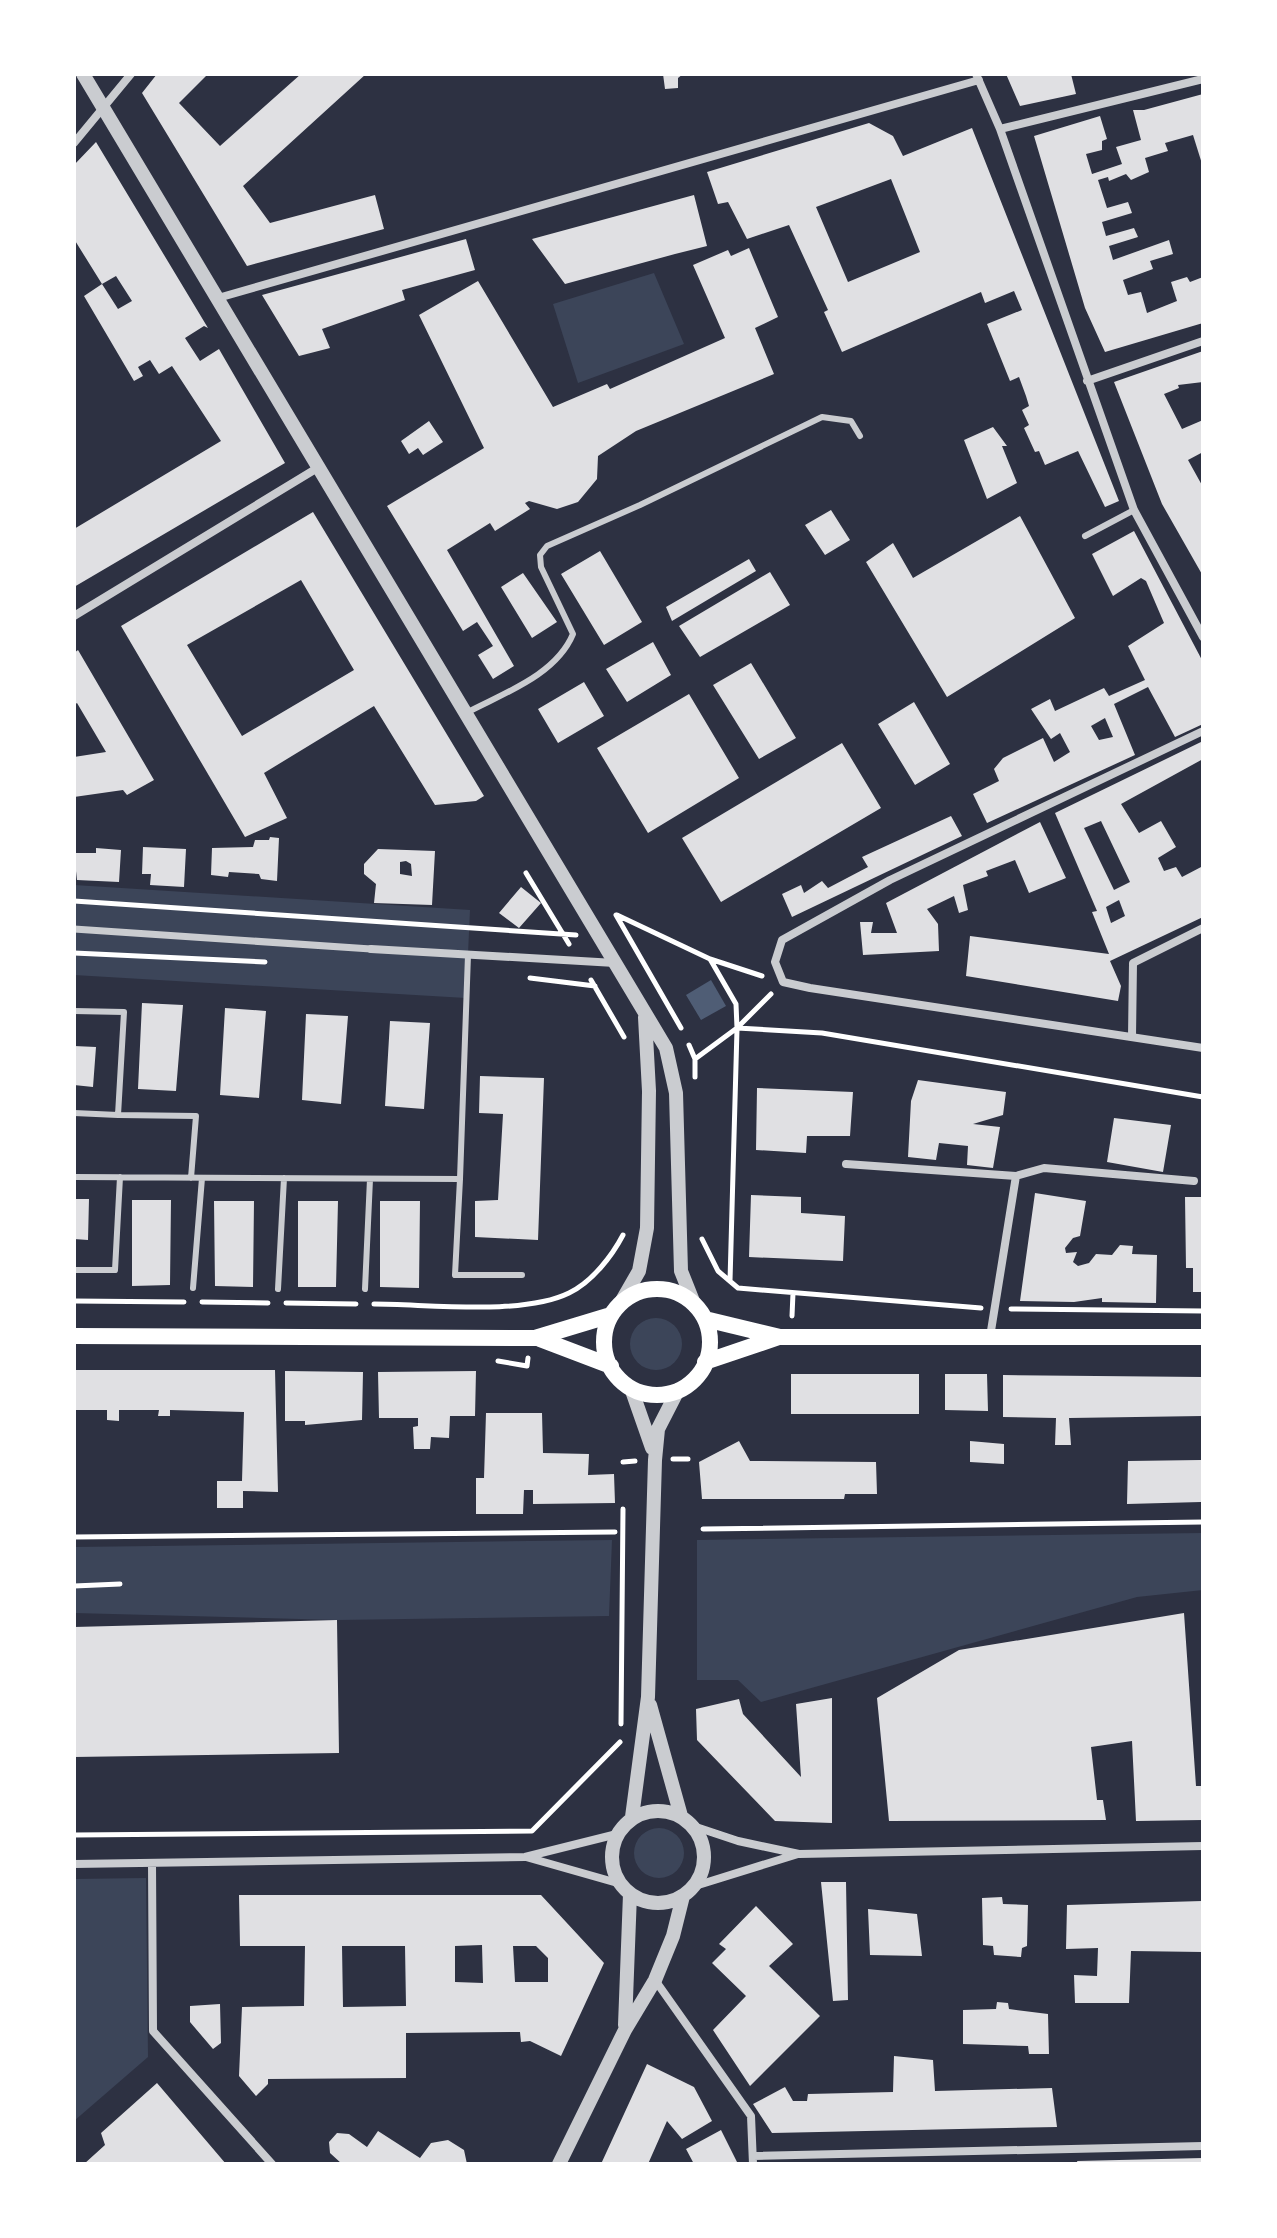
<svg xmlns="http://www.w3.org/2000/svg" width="1277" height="2238" viewBox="0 0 1277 2238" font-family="Figtree,sans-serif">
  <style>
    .green { fill: #3c4559 }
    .water { fill: #4f5d75 }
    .building { fill: #e0e0e3; fill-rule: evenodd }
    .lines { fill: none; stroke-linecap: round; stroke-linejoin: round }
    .path { stroke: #fff; stroke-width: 5 }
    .service { stroke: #caccd0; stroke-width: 6 }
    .pedestrian { stroke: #caccd0; stroke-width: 7 }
    .minor { stroke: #caccd0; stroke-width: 8 }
    .tertiary { stroke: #caccd0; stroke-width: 14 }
    .secondary { stroke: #fff; stroke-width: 16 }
  </style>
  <rect width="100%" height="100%" fill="#2d3142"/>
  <!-- green -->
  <path class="green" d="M654,273L684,344L578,383L553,304Z
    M74,885L470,910L466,998L74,975Z
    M630 1344a26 26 0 1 1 52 0a26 26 0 1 1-52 0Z
    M1203,1533V1590L1137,1597L761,1702L738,1680H697V1540Z
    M612,1540L609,1616L337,1620L74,1613V1547Z
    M634 1853a25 25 0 1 1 50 0a25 25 0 1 1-50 0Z
    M146,1878L148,2057L74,2121V1879Z"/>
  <!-- water -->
  <path class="water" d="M711,980L726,1006L701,1020L686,995Z"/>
  <!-- building -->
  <path class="building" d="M157,74H208L179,103L220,146L301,74H366L243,186L270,223L375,195L384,229L247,266L142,93Z
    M663,74H683L678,78V88L665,89Z
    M1006,74H1071L1076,94L1020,106Z
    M1203,94V167L1193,135L1165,143L1168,151L1145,158L1149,172L1131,180L1126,174L1109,181L1108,177L1098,180L1107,208L1128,202L1132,213L1102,222L1106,236L1134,228L1138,237L1109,246L1113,260L1169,240L1173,254L1150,261L1153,269L1123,280L1128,295L1141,292L1147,313L1177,301L1171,282L1187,277L1190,282L1203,277V323L1105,352L1085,308L1034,136L1100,116L1107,139L1102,141V150L1086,154L1092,174L1122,164L1116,147L1141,140L1133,110H1144Z
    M869,123L893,136L903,156L972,128L1119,501L1105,507L1078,451L1045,465L1039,451L1035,452L1024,428L1029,425L1022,410L1029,406L1026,396L1019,377L1010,381L987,324L1022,310L1014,291L985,303L981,292L842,352L824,312L828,310L789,225L747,239L728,202L718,204L707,172ZM891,179L920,252L848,282L816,207Z
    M96,142L208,328L204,326L185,338L200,361L219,349L285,463L74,587V529L221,441L172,366L159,374L150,360L138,367L143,376L134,381L84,296L102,284L74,239V165ZM116,276L132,301L118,309L102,284Z
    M694,195L707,246L675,254L565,284L532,239Z
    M466,239L475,270L402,290L405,300L322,329L330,348L299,356L262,295Z
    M749,248L778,317L755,328L774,374L636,431L598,456L597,479L578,502L557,509L529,501L525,503L530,509L495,531L490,523L447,550L514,666L493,679L478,655L493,646L477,622L463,631L387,506L484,448L419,315L478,281L553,407L607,384L610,389L725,338L693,265L728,250L731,256Z
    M1203,351V382L1178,385L1179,388L1164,394L1182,429L1203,420V452L1188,460L1203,487V576L1162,504L1114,382Z
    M429,421L443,442L423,455L418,448L409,454L401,441Z
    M993,427L1007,446H1002L1017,483L987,499L964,440Z
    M831,510L850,540L825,555L805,525Z
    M313,512L484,796L476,801L435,805L374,706L264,773L287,818L245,837L121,626ZM301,580L354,670L242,736L187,645Z
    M1020,516L1075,618L947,697L866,562L893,543L913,578Z
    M1134,531L1203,662V724L1175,737L1148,687L1114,704L1135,755L987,823L973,794L999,781L994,769L1003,758L1043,738L1054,762L1070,752L1060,733L1051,739L1031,709L1050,699L1055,711L1104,688L1109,696L1145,680L1128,646L1164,623L1146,581L1141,578L1113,596L1092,554ZM1105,718L1113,737L1099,740L1091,726Z
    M600,551L642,622L604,645L561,574Z
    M749,559L756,571L672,621L666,607Z
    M770,572L790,605L700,657L679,626Z
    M523,573L557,622L532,638L501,587Z
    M653,642L671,675L627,702L606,669Z
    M78,650L154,780L127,795L123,790L74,797V757L106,752L77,703L74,705V653Z
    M751,663L796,738L759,759L713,685Z
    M584,682L604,716L558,743L538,709Z
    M689,694L739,778L648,833L597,748Z
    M914,702L950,764L915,785L878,724Z
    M1203,741V759L1121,804L1139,833L1161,821L1176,847L1158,858L1164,871L1176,867L1182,877L1203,866V917L1110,961L1121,986L1118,1001L966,976L970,936L1109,954L1092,912L1097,911L1055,813ZM1101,821L1130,882L1114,890L1084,828ZM1119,900L1125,916L1111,923L1106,907Z
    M842,743L881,808L721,902L682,838Z
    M951,816L962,836L792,917L782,894L801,885L804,893L822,881L828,888L868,867L862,857Z
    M1040,822L1066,878L1029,893L1015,860L986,871L988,876L963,885L968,910L959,913L954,896L927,909L938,924L939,951L863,955L860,922H873L871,933H897L886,903Z
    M270,837L279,838L277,881L261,879L259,874L229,872L228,877L211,875L212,848L253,847L255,840H269Z
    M143,847L186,849L184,887L150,885L151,874H142Z
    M96,848L121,850L119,882L77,880L74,853H96Z
    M378,849L435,851L432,905L374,903L376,884L364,874V864ZM406,861L411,864L412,876L400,874V862Z
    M521,887L541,903L519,928L499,913Z
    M142,1003L183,1005L176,1091L138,1089Z
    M225,1008L266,1011L259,1098L220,1095Z
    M306,1014L348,1016L341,1104L302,1100Z
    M390,1021L430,1023L424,1109L385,1106Z
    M74,1046L96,1047L93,1087L74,1085Z
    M480,1076L544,1078L538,1240L475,1237V1201L498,1200L503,1114L479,1113Z
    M918,1080L1006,1092L1003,1115L973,1124L1000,1127L993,1168L967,1165L968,1146L939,1143L936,1160L908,1157L911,1101Z
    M757,1088L853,1092L850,1136H807L806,1153L756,1150Z
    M1114,1118L1171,1125L1163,1172L1107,1162Z
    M1035,1193L1086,1201L1080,1236L1073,1238L1065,1248L1066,1253L1077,1252L1073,1262L1078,1266L1089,1263L1096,1254L1112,1255L1120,1245L1133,1246L1132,1254L1157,1255L1156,1303L1102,1302V1298L1074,1302L1020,1301Z
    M751,1195L801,1197V1213L845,1216L843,1261L749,1257Z
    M1185,1197H1203V1292H1193V1268H1186Z
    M74,1199H89L88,1240L74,1239Z
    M132,1200H171L170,1285L132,1286Z
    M214,1201H254L253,1287L215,1286Z
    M298,1201H338L336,1287H298Z
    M380,1201H420L419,1288L380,1287Z
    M74,1370H275L278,1492L243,1491V1508H217V1481H242L244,1412L170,1410V1416H158L159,1410H119V1421L107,1420V1410H74Z
    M285,1371L363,1372L362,1420L305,1425V1421H285Z
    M476,1371L475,1416H450L449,1438L431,1437L430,1449H414L413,1427L418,1426V1418H379L378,1372Z
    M791,1374H919V1414H791Z
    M945,1374H987L988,1411L945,1410Z
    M1003,1375L1203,1377V1416L1069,1418L1071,1445H1055L1056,1418L1003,1417Z
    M486,1413H542L543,1453L589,1454L588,1475L614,1474L615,1503L533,1504V1490H524L523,1514H476V1478H484Z
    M739,1441L750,1461L876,1462L877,1494H845L844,1499H702L699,1462Z
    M970,1441L1004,1444V1464L970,1462Z
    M1201,1460V1502L1127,1504L1128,1461Z
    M1184,1613L1196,1786H1203V1820L1136,1821L1132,1741L1091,1747L1097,1800H1103L1106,1820L889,1821L877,1698L959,1650Z
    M337,1620L339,1753L74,1757V1627Z
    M832,1698V1823L775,1821L697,1740L696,1709L739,1699L743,1714L801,1777L796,1704Z
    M821,1882H846L848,2000L833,2001Z
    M239,1895H541L604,1963L561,2056L530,2041L521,2042L520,2032L406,2033V2078L268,2079V2084L256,2096L239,2076L242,2007L304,2006L305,1946H240ZM482,1945L483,1983L455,1982V1946ZM342,1946H405L406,2006L343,2007ZM513,1946H536L548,1958V1982H515Z
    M1002,1897L1003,1904L1028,1905L1027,1946L1022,1948L1021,1957L994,1955L993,1946L983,1945L982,1898Z
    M1202,1901L1203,1952L1131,1951L1129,2003H1075L1074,1975L1097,1976L1098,1948L1066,1949L1067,1905Z
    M756,1906L793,1944L769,1966L820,2016L750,2086L713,2030L746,1996L712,1963L726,1949L719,1944Z
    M868,1909L917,1914L922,1956L870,1955Z
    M997,2002L1008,2003L1009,2009L1048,2014L1049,2054H1029L1028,2046L963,2044V2010L996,2009Z
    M220,2004L221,2043L213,2049L190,2022V2006Z
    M894,2056L933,2060L935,2091L1052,2088L1057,2127L772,2133L753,2104L785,2087L793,2101H807L808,2094L893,2092Z
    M647,2064L694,2087L712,2121L682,2139L667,2121L648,2164H601Z
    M157,2083L226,2164H84L105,2145L101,2133Z
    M721,2130L738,2164H694L686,2149Z
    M378,2131L420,2158L431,2143L448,2140L464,2150L467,2164H342L330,2153L329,2142L337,2133L349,2134L367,2147Z
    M1203,2158V2164H1078L1077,2161Z"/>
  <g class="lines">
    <!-- path -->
    <path class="path" d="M526,873L569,944
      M74,901L576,935
      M616,915L681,1028
      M617,915L710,959L762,976
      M74,953L265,962
      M710,959L736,1004L737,1028L822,1033L1203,1097
      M530,978L595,986
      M591,980L624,1037
      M689,1045L695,1059V1077
      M695,1059L737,1028L771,994
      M702,1239L718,1271L738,1288L981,1308
      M730,1281L737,1029
      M74,1301L184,1302
      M202,1302L268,1303
      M286,1303L356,1304
      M374,1304C428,1304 522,1316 569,1293C592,1282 612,1256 623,1235
      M1011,1309L1203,1311
      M792,1316L793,1293
      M498,1361L527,1366L528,1358
      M673,1459H688
      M623,1462L635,1461
      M703,1529L1203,1522
      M74,1537L615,1532
      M74,1586L120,1584
      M621,1724L623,1509
      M74,1835L532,1831L620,1742"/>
    <!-- service -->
    <path class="service" d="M1085,536L1134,510
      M468,712C504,693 556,675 573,634L541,567L540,555L547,546L640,505L822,417L851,421L860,436
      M74,1011L124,1012L118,1115L74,1113
      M118,1115L196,1116L191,1178
      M74,1177L460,1179L468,955
      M460,1179L455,1275H522
      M74,1270H115L120,1177
      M193,1288L202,1178
      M278,1289L284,1178
      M365,1289L370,1179"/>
    <!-- pedestrian -->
    <path class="pedestrian" d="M74,929L371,949"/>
    <!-- minor -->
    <path class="minor" d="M976,74L1000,129L1134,510L1203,637
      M1000,129L1203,79
      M74,143L131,74
      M218,298L979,80
      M1087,381L1203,341
      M74,616L319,467
      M1203,731L890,880L782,940L775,962L783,982L810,988L1203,1048
      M371,949L615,963
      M1132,1037L1133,963L1203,928
      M846,1164L1016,1176L1044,1168L1194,1181
      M990,1337L1016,1176
      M693,1826L738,1841L799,1854L1203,1846
      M526,1857L621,1884
      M152,1863L153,2031L272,2164
      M74,1864L525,1857L617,1834
      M695,1886L798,1854
      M655,1980L751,2116L753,2164
      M753,2156L1203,2146"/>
    <!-- tertiary -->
    <path class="tertiary" d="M83,74L666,1048L676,1093L681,1271L695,1306
      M620,1304L639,1271L647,1228L649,1091L645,1017
      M631,1388L652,1448
      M650,1705L681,1816
      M612 1857a46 46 0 1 1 92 0a46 46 0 1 1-92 0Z
      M632,1817L648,1697L655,1460L658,1429L678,1390
      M625,2025L630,1894
      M559,2164L625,2030L655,1980L673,1936L683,1896"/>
    <!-- secondary -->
    <path class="secondary" d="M604 1342a53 53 0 1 1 106 0a53 53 0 1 1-106 0Z
      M705,1319L780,1337H1203
      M74,1336L535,1338L611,1315
      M540,1339L611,1366
      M705,1362L779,1337"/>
  </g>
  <!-- border -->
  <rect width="1277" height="2238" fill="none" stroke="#ffffff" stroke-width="152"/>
</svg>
